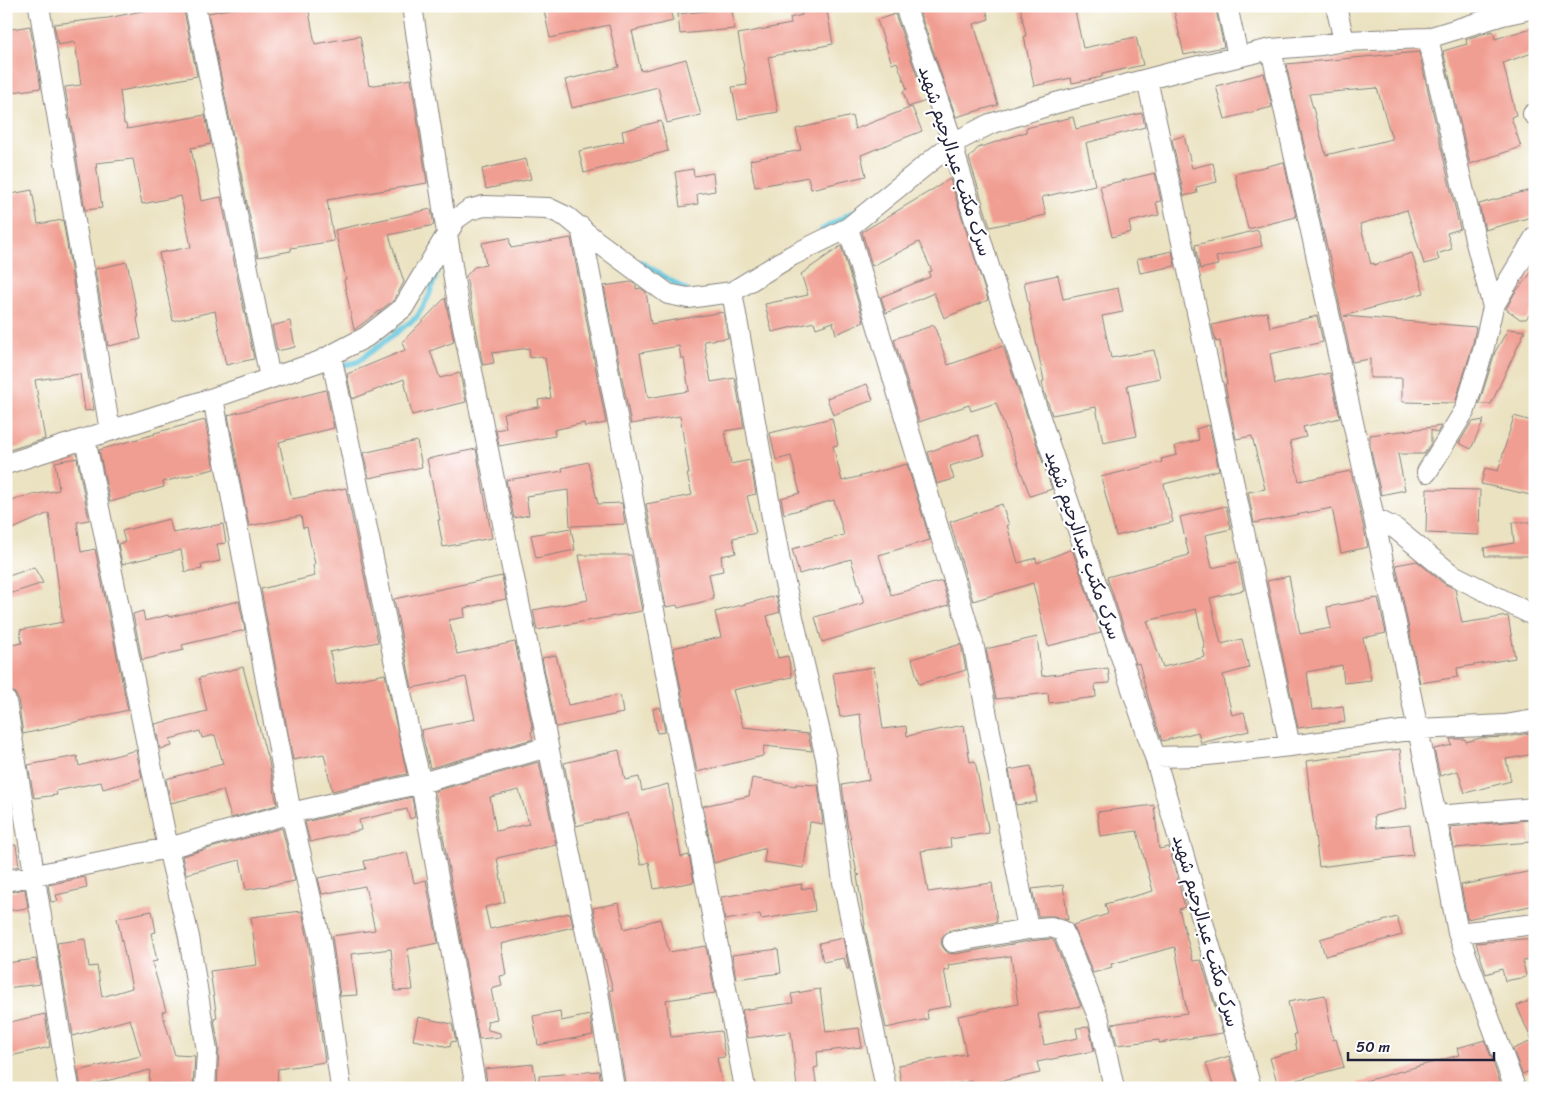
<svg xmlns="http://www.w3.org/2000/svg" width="1541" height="1094" viewBox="0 0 1541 1094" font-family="Sriracha,'Playpen Sans Arabic',sans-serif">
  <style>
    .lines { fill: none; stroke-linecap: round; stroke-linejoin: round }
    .stream { stroke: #5dc4db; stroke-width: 5.5 }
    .building { fill: #f19e92; fill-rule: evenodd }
    .minor-casing { stroke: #86827e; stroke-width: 22 }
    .minor { stroke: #fff; stroke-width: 20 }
    .labels { text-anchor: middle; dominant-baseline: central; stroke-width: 4.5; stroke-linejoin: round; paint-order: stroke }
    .street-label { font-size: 18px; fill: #22223b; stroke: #fff }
  </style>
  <rect width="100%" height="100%" fill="#fff"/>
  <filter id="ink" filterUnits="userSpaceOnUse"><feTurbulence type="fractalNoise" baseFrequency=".02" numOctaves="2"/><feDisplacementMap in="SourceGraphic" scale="10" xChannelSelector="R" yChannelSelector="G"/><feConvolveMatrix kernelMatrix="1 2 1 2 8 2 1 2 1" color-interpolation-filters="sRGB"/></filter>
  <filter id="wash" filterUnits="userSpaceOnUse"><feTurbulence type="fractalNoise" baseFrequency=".0096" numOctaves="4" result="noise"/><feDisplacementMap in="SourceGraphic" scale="20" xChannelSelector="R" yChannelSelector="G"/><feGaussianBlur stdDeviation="1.12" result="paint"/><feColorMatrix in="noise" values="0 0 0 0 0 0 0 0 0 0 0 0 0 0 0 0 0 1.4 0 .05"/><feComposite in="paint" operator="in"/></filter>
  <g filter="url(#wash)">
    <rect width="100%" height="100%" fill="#ebe2c1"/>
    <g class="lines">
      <!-- stream -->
      <path class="stream" d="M822,230L855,211
        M641,262L686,290
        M337,367L357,362L417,317L429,296L438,269"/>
    </g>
    <g id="blocks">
      <!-- building -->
      <path class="building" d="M166,6H183L197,76L120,91L124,124H126L127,129L205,115L211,144L191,148L201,201L221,197L254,359L226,365L215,311L173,321L159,253L191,247L181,196L142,204L133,159L96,163L102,208L85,210L65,87L81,85L75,42L58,45L54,24L108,18Z
        M246,6H308L315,44L360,36L369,86L411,79L427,183L327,200L334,241L291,248V251L258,257L208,13Z
        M543,6H669L673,21L632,31L641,71L686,59L701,115L667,123L658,87L572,108L565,80L619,67L609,25L550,38Z
        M800,6H826L833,44L768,57L778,112L738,119L732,87L747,85L738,34L791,24L790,18L802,15Z
        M985,6L989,19L974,24L998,105L956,117L918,7Z
        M1020,6H1074L1083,48L1136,37L1143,65L1102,74V77L1072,83L1071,78L1034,86L1024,36H1026Z
        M1173,6H1215L1224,47L1184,55Z
        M732,8L734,29L680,34L678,14Z
        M895,14L926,101L908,107L903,91L907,89L897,62L892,64L877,20Z
        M30,26L41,88L6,93V30Z
        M1535,27V52L1503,63L1516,115L1511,117L1521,147L1470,164L1443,51L1467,44L1466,39L1493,31L1495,39Z
        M1419,52L1460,229L1447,233L1452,249L1437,254L1439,260L1424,264L1407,210L1360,224L1371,264L1374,263V265L1412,253L1424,293L1344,316L1476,327L1472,348L1455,403L1402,402V378H1370V359L1352,362L1333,275L1334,274L1324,235L1286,64ZM1377,88L1392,139L1326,155L1309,94Z
        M1264,73L1272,107L1225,119L1216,86Z
        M912,107L922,131L861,155L866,176L811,189L808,177L755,187L750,160L801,150L796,129L852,116L855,129Z
        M1142,113L1145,127L1086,143L1095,185L1042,197L1046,215L990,227L969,158L978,148L1026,132V128L1073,117L1076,129Z
        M661,121L668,151L584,173L579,151L624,141L622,131Z
        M1184,136L1192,168L1213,163L1217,182L1196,187L1197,193L1184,196L1172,139Z
        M526,159L531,179L486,189L482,169Z
        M1284,162L1296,217L1248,229L1235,174Z
        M693,169L694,176L713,173L715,191L697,194L698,204L680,207L675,172Z
        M1155,173L1161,201L1156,202L1159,215L1129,222L1131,232L1112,237L1100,186Z
        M950,179L988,300L944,318L934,293L886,313L881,297L930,277L929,272L932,271L919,242L872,266L862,232Z
        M1534,189L1535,216L1485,230L1479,204Z
        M32,190L38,224L63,220L94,410L85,411L80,374L35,380L45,439L6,451V195Z
        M431,209L434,225L389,235L404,282L394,300L354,330L344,280L346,279L335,230Z
        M1258,230L1262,246L1216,257L1218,265L1200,269L1195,245Z
        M509,238L511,248L571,238L606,423L585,427L584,423L554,430L555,436L499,446L496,430L506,428L503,413L539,407L538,400L551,398L545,358H542V356L530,358L529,348L492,353L494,363L483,365L466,276L474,267L486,265L482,243Z
        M841,246L864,322L836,334L833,322L816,328L814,322L772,332L765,304L808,295L801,274Z
        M1172,251L1175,266L1140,273L1137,259Z
        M127,262L138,318L137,319L141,339L108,346L95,269Z
        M1535,268V308L1526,319H1520L1506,309L1514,294Z
        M1058,275L1063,299L1118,288L1123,312L1102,316L1111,358L1154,350L1160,378L1127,385L1137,436L1103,443L1096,407L1052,415L1044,391L1042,382L1044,381L1024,282Z
        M631,282L636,285V289L640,288L646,292L651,324L723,312L728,338L704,341L711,382L735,378L744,428L725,431L731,464L750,460L756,494L747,496L756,533L733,538L736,553L721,556L723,571L709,574L714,599L678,608L677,605L666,607L646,504L692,495L687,474H689L680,416L631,424L604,286ZM679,346L681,359L684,358L689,391L648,398L640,353Z
        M445,298L454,342L430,351L440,378L460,373L466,402L412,415L404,379L352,399L347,374L405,350L402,342Z
        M1267,312L1270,327L1317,316L1323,342L1270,354L1275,384L1330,373L1340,418L1303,427L1306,437L1290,441L1299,481L1351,471L1368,547L1341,553L1332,508L1254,523L1248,492L1265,489L1252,436L1236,439L1225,384H1227L1220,341L1216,342L1212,325Z
        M290,321L295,347L277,351L272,326Z
        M934,325L948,365L1003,346L1052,489L1030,496L996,403L971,411L969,405L919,422L894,339Z
        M1508,329L1525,331L1491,404H1479L1495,352Z
        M867,384L873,400L833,415L827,398Z
        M326,390L334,428L279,442L292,499L346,488L378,642L330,652L336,684L385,674L407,774L332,791L324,754L293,760L261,589L315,576L313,565L315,564L307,527L303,528L301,516L249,526L228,415Z
        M1514,416L1535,422V496L1481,484L1485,468L1498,471Z
        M832,418L838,445L833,446L842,481L907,464L930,540L879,555L891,595L942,581L949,605L822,642L815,617L864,603L851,559L799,574L792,549L844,535L834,500L784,514L781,498L800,493L791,456L776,460L770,433Z
        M205,420L214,469L163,482L164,487L110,502L99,450L155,434L154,433Z
        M1484,420L1471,449L1459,443L1472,422Z
        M1209,425L1219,470L1164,484L1173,522L1116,536L1101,477L1162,462L1161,459L1177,455L1175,446L1199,440L1196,429Z
        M1441,426L1437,433L1431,430V443L1424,454H1398L1405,490L1381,495L1370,446V435Z
        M978,435L985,455L950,466L954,479L937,484L928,452Z
        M417,441L422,467L369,478L363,453Z
        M476,449L492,538L443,547L438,520H440L427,459Z
        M77,458L89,520L77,522L81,552L95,549L128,710L23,734L18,699L15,693L6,689V686L11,685L6,663V646L22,643L20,630L63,622L49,513L6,532V504L22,497L59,490L55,462Z
        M588,462L598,504L622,503L625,524L570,526L568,490L526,496L529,515L514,518L506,480L563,471L562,468Z
        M1427,489L1480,490L1479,535L1426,533Z
        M1002,504L1009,525H1007L1018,563L1036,558L1037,563L1072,549L1101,633L1048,646L1033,583L973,601L950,522Z
        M1226,506L1231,529L1205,535L1212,568L1238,562L1244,590L1210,598L1221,644L1242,639L1249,668L1223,675L1232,715L1244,712L1249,731L1201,743L1198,732L1162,741L1149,701L1139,663L1136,664L1107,577L1189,555L1180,517ZM1196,609L1205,648L1203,649L1205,657L1163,667L1147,621Z
        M169,519L173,533L223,524L226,543L217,544L220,561L201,565L202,569L185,572L181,550L122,564L118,544L125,542L122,531Z
        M1512,522H1535V556H1485L1484,548L1514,543Z
        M571,528L575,550L536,558L531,535Z
        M579,555H631L642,611L537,630L533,610L588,600Z
        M1417,561L1443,583L1455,589L1462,623L1508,616L1515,658L1457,668L1458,677L1420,683L1396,565Z
        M34,567L43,583L6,595V577Z
        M502,576L506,599L464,608L465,617L449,620L457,654L515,642L533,731L531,732L533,739L430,768L421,730L475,719L466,677L412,688L394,599Z
        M1289,576L1300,634L1331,628L1327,607L1378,598L1386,633L1363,638L1371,680L1344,683L1342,665L1307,672L1312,710L1343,706L1345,722L1298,728L1267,581Z
        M776,596L780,612L767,616L778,658L788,656L792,677L733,690L743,727L808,734L812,751L764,746L763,756L697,772L673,648L721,637L715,612Z
        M239,601L245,630L182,645L184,650L142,660L133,614L143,611L145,621L168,615L169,617Z
        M1037,637L1042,676L1108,668L1110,683L1095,684L1096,697L1049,703L1048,693L996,699L986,649Z
        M961,644L966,670L919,684L912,659Z
        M556,655L568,705L620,695L623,713L556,727L542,658Z
        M243,667L267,757H268L277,805L231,818L223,790L171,803L166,779L223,764L215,735L202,738L200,731L170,739L172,746L160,749L155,724L207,711L199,678Z
        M874,667L883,729L906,726L907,736L964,725L970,762L975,761L989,833L950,839L951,847L921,851L928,892L992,883L997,922L951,930L946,933L942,938L941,944L944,949L948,953L955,954L1030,941L1050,939L1054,941L1081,1006L1038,1014L1044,1045L1078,1038L1076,1028L1089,1027L1094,1051L1037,1062L1040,1073L973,1087L972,1081L934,1088H902L898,1065L966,1054L958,1016L1018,1004L1011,956L948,965L949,970H944L951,1006L927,1010L928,1019L886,1028L864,925H865L857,876L860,875L857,874L849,829H848L842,785L869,780L860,714L840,717L833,673Z
        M660,707L665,732L657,733L653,709Z
        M1535,732V754L1506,759L1511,781L1465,793L1458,771L1440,776L1434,749L1452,745L1450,739H1465L1466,742L1481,738L1507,737Z
        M1400,749L1407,808L1374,816L1376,828L1410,825L1413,855L1319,867L1306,761Z
        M136,750L142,778L103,789L101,782L56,791L57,795L34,798L28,765L77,756L79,766Z
        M619,750L625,780L639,777L642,791L668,784L681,857L689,855L694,882L654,889L649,862L641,865L628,813L576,826L564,763Z
        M539,762L556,845L497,858L505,902L485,907L490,929L570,913L573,927L501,944L506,975L500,976L502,986L491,989L497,1019L487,1021L488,1030L500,1033V1037L479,1039L435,791ZM519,790L529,824L496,831L490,797Z
        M1031,766L1037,802L1016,805L1009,770Z
        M752,778L796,786V784L818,785L823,824L810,822L804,868L764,862L766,848L714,863L703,806L749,796Z
        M412,797L415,817L410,819L407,809L359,820L361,830L310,842L305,822Z
        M1154,805L1159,849L1169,847L1185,907L1179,909L1193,961L1201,960L1223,1033L1159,1043V1040L1117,1045L1112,1024L1187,1013L1175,947L1111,964L1112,967L1093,973L1073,925L1108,914L1105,904L1153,891L1137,831L1100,836L1097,812Z
        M1529,820L1531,842L1454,848L1450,827Z
        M282,828L295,881L246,890L240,860L186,874L182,856Z
        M16,845L19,866L6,869V846Z
        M407,852L414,883L426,880L438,943L408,949L413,990L395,991L391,949L351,954L357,995L340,996L332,936L375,930L365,886L322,894L318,878L366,869L364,861Z
        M1532,871L1535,884V905L1467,919L1461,885Z
        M85,877L87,888L56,895L58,901L51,902L48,885Z
        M802,884L801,889L812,887L815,911L761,919L760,914L725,920L721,897Z
        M1063,885L1068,920L1054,916H1038L1032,889Z
        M25,889L28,908L6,911V893Z
        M619,903L624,929L660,919L669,952L706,946L715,993L666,1000L671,1037L721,1031L725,1057L717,1058L723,1088H626L610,990H613L605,959L604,960L593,908Z
        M152,911L156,932L151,933L157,961L152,962L166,1011L162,1012L175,1055L195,1056L193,1086L149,1083L150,1070L94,1084L95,1088H81L78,1071L141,1056L130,1019L73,1036L57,943L85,939L89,967L97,966L102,997L132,988L117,918Z
        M302,911L308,940L325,1062L278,1069L277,1088H217L219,1049L214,1019L217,1018L210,971L257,965L251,917Z
        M1397,917L1402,935L1325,956L1320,939Z
        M843,938L849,969H847L844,958L823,962L819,943Z
        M1535,938V960L1523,961L1526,977L1505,981L1502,969L1486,974L1476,943Z
        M778,949L781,973L736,979L732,955Z
        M36,959L40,984L6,988V963Z
        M820,989L826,1032L859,1028L862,1047L817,1052L818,1067L814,1068L817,1088H797L791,1032L748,1038L742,1010L793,1003L791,994Z
        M1325,995L1333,1040L1336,1039L1344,1067L1278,1085L1270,1058L1297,1050L1294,1034H1296L1288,1002Z
        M1535,998V1069L1522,1074L1513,1049L1532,1041L1517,1006Z
        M560,1011L561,1021L590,1015L593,1035L538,1045L533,1016Z
        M45,1014L50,1047L6,1057V1023Z
        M418,1017L452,1024L456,1041L451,1042L450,1047L413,1040Z
        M1485,1040L1502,1088H1358V1083L1459,1055L1457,1048Z
        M1229,1056L1239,1088H1214L1206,1063Z
        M533,1064L536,1082L488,1088L485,1069Z
        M599,1071L602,1088H539V1076Z"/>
    </g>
  </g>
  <g filter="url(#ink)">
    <use href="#blocks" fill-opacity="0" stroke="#86827e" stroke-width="1"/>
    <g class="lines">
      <defs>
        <path id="minor" d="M39,6L110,431
          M195,6L270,378
          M412,6L456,292L598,992L614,1088
          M905,6L953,143L955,155L991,273L1155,757L1251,1088
          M1227,6L1238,56
          M1336,6L1344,41
          M1428,38L1475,239L1493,307
          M1271,49L1374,518L1396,529L1451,574L1535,616
          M1147,79L1290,746
          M1533,114L1535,113
          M581,227L745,1088
          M848,228L973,643L1028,929
          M732,292L780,562L826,758L843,882L886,1088
          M331,355L411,741L421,783L476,1088
          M213,398L291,813L320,937L341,1088
          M85,439L168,848L189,937L207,1051L205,1088
          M6,464L213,398L318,362L366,337L403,308L456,219L469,210L484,206L548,208L567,217L595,240L668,294L688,298L732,292L791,256L848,228L953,143L990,124L1056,103L1186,69L1271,49L1322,45L1344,41L1428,38L1503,15L1535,8
          M1427,472L1465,410L1483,351L1493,307L1535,237
          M1374,518L1436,816L1458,933L1515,1088
          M6,701L69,1088
          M1155,757L1198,756L1290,746L1417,729L1505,725L1535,720
          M1436,816L1535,808
          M6,881L168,848L291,813L421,783L548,747
          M1458,933L1535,924
          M953,942L1028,929L1051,927L1063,931L1099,1019L1114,1088"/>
      </defs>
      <!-- minor casing -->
      <use href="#minor" class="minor-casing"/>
      <!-- minor -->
      <use href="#minor" class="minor"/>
    </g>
  </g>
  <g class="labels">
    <!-- street labels -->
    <g class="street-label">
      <text transform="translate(955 161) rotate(72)">سرک مکتب عبدالرحیم شهید</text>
      <text transform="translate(1083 545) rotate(71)">سرک مکتب عبدالرحیم شهید</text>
      <text transform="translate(1206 931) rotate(74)">سرک مکتب عبدالرحیم شهید</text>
    </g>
  </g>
  <!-- margin -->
  <rect width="1541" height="1094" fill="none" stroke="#fff" stroke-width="25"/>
  <!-- scale -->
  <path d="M1348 1052v8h146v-8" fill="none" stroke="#22223b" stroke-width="2.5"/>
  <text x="1356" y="1052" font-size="15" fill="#22223b" stroke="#ffffff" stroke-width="4" paint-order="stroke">50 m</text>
</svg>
